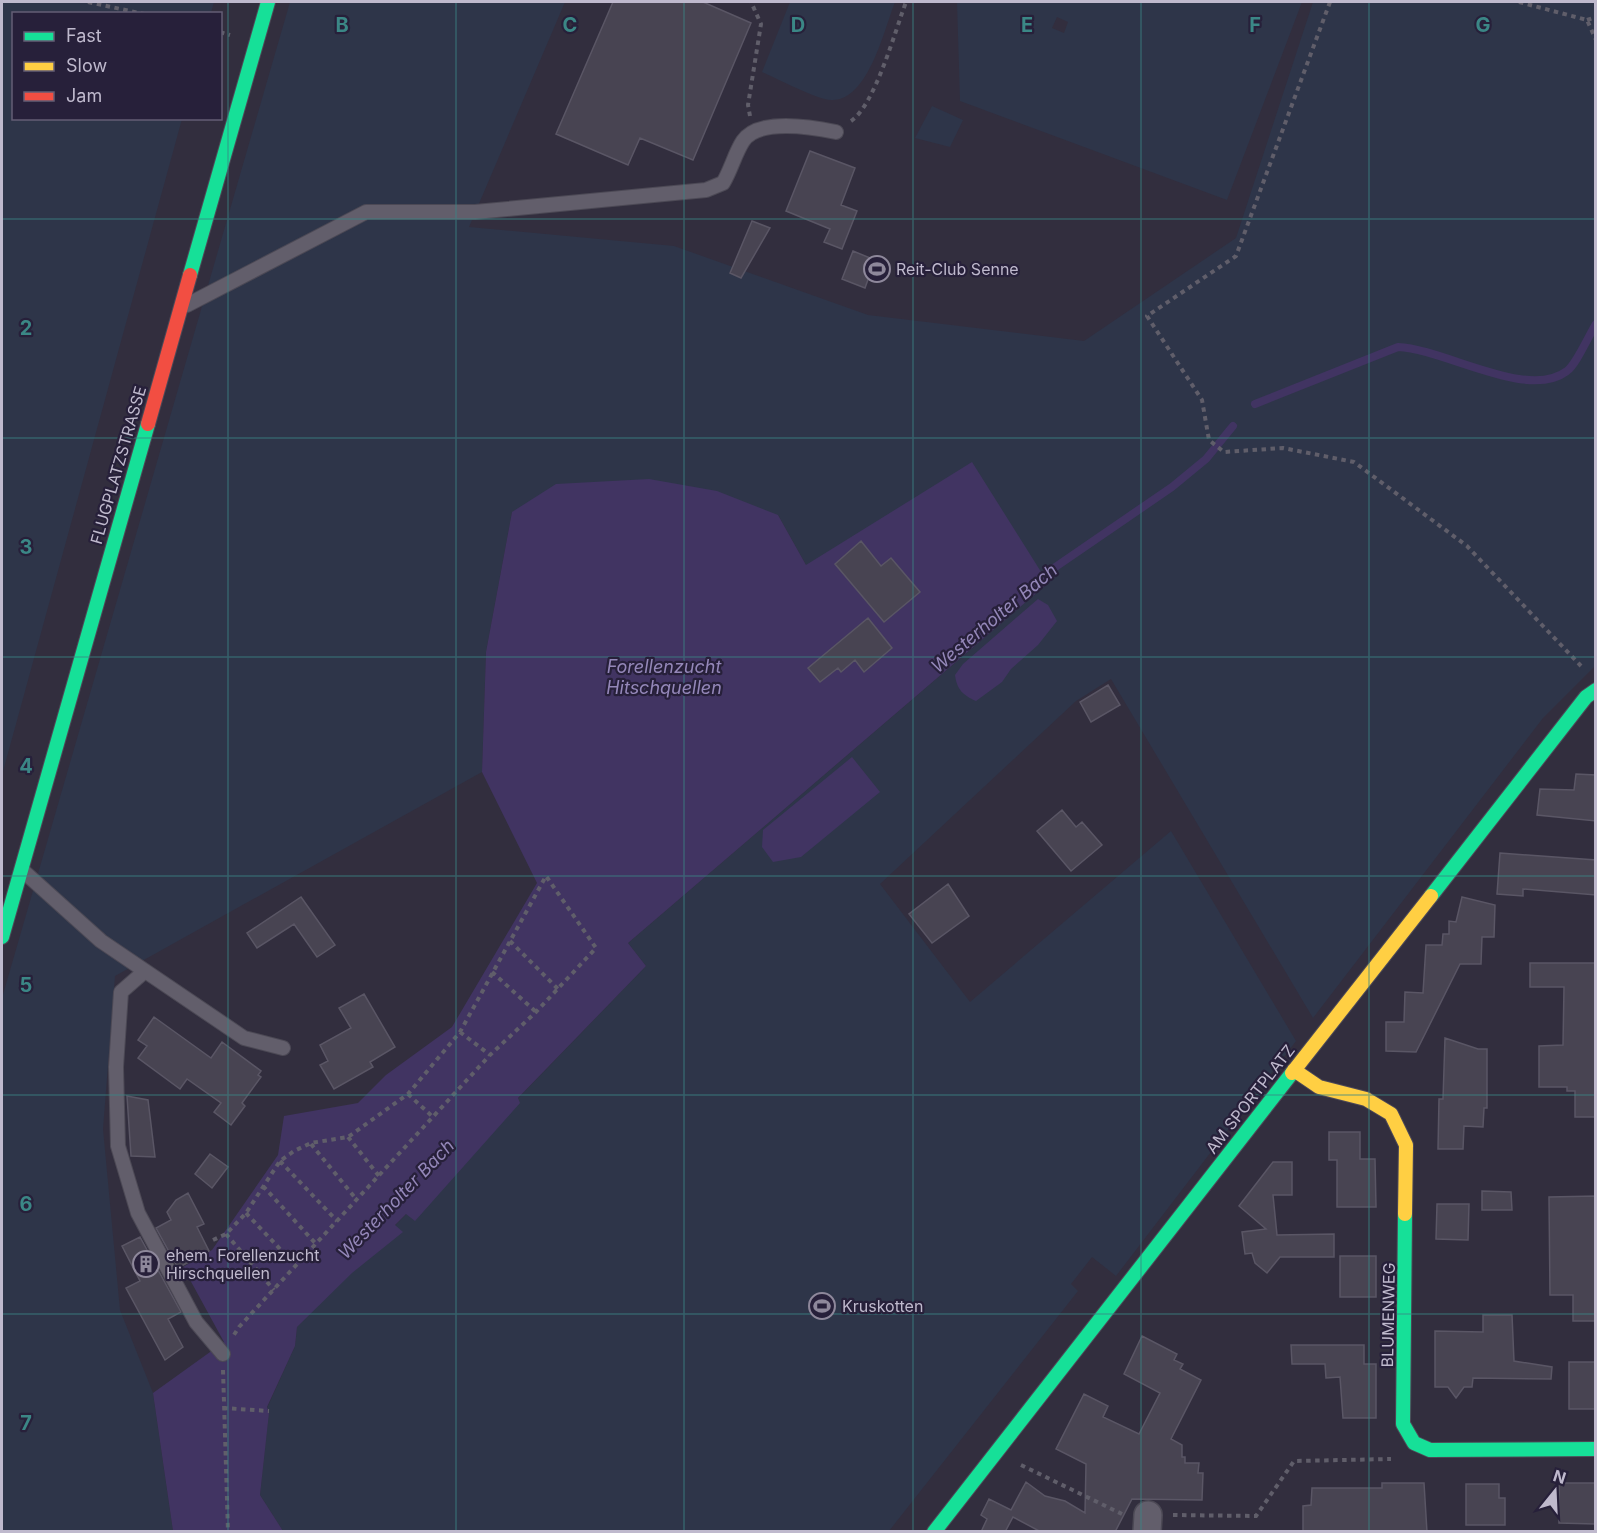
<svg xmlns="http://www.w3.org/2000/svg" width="1597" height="1533" viewBox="0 0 1597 1533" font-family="Inter,sans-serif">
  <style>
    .green { fill: #2e3549; fill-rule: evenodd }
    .water { fill: #413462 }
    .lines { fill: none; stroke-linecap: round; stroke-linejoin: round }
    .stream { stroke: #413462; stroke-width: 8 }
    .building { fill: #484452; stroke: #5a5665; stroke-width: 1.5 }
    .lane-casing { stroke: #4c4955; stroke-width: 16 }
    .street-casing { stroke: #4c4955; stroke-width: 30 }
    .fast-casing { stroke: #4d4957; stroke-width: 16 }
    .slow-casing { stroke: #4d4957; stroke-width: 16 }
    .jam-casing { stroke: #4d4957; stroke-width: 16 }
    .path { stroke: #605e6a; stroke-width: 4; stroke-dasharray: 4.5 4.5; stroke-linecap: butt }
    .lane { stroke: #625e6b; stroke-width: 14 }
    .street { stroke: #625e6b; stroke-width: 27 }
    .fast { stroke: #16e098; stroke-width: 14 }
    .slow { stroke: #ffcf43; stroke-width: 14 }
    .jam { stroke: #f24e42; stroke-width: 14 }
    .grid { fill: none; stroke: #3b8786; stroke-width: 1.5; stroke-opacity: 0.55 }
    .labels { text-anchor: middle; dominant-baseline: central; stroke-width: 4.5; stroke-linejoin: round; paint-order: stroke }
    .poi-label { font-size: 16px; fill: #bfb9cd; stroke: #27203a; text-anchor: start }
    .street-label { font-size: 16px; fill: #bfb9cd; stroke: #27203a }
    .water-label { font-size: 18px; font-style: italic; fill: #9487b9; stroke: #27203a }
    .grid-label { font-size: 20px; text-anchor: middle; font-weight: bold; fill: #3b8786; stroke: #27203a; stroke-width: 4.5; stroke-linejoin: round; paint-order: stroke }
  </style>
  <rect width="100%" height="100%" fill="#322e3e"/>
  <!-- green -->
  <path class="green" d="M2,2H214L211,13L14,14V118L182,119L2,775Z
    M290,2H565L469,227L674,246L868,315L1084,341L1236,238L1313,2H1595V666L1543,718L1313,1018L1111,679L1076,701L880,884L970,1002L1171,831L1296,1041L1116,1276L1092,1257L1071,1284L1078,1291L889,1531H283L260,1495L269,1411L267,1408L295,1346L297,1327L646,966L628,943L1047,584L806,565L778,515L512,512L486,652L482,772L115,976L103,1129L120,1310L153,1393L173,1531H2V998Z
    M790,2H895C884,30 868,102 831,100C818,100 776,78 762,72Z
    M957,2H1302L1227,200L960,101ZM1057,17L1068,22L1064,33L1052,28Z
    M932,106L963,120L950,147L915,138Z"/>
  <!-- water -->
  <path class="water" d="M972,462L1048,583L628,943L646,966L518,1098L520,1103L415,1221L406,1214L395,1225L403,1232L352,1273L297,1327L295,1346L267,1407L269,1413L260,1495L283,1531H173L153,1393L224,1342L183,1267L212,1250L278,1155L284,1116L358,1103L386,1075L452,1027L537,883L482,772L486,652L512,512L556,484L649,479L717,491L778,515L806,565Z
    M1038,599L1048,605L1057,621L1038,645L1011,669L1002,682L976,701C963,695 957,690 955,675L963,664Z
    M852,757L880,792L801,857L773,862L762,847L763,830Z"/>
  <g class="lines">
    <!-- stream -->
    <path class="stream" d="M1255,404L1398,347C1445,349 1528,401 1567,371C1576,365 1589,335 1596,324
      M1035,581L1172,487L1206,459L1233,426"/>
  </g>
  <!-- building -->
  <path class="building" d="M613,2H703L751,23L693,160L640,138L628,165L556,134Z
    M810,151L855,168L841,205L857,211L842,249L824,242L830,229L786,211Z
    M752,221L770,228L741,278L730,273Z
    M853,251L875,260L865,288L842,279Z
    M861,541L881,566L891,558L920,592L884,622L835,564Z
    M868,618L892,648L864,672L855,660L841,672L838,668L820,682L808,668Z
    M1108,685L1120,705L1091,722L1080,702Z
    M1576,774L1596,775V821L1537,815L1540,789L1574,790Z
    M1062,810L1076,827L1082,822L1102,845L1071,871L1037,831Z
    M1500,853L1596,860V895L1523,889V896L1497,894Z
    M948,884L969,916L932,943L909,914Z
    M301,897L335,945L317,957L294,924L257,948L247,933Z
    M1462,897L1495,905L1494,937H1482L1481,964H1460L1416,1052L1386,1051V1022H1404L1405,992L1423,993L1426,945H1442L1443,934H1449V921L1456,922Z
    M1530,963H1596V1117H1575V1091H1567V1087H1539V1046L1563,1045L1564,987H1530Z
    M364,994L395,1047L370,1062L373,1067L334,1089L320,1065L328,1061L320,1045L351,1028L339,1008Z
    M154,1017L211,1058L222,1042L261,1071L258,1075L261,1077L242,1103L245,1106L231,1125L214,1112L221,1103L187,1079L180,1089L138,1058L147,1046L138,1040Z
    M1445,1038L1478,1049H1487V1108H1484L1483,1127L1464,1126L1463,1149H1438L1439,1099H1443Z
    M127,1096L148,1100L155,1157L131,1156Z
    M1329,1132H1360V1159H1375L1376,1207H1337V1160H1329Z
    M210,1154L228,1167L212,1188L195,1174Z
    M1273,1162H1292V1195H1273L1277,1235L1334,1234V1257H1280L1267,1273L1255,1263L1252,1253L1245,1254L1242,1232L1266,1229L1239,1206Z
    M1482,1191L1511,1192L1512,1210H1482Z
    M188,1193L204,1224L197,1227L209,1251L178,1268L156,1228L171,1220L167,1212L176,1200Z
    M1596,1196V1321H1573V1295H1550L1549,1197Z
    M1437,1204H1469L1468,1240L1436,1239Z
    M140,1237L181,1312L168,1319L183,1347L165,1360L126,1288L140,1281L122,1246Z
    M1340,1256H1376V1297H1340Z
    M1483,1315H1512L1514,1361L1552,1367L1551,1379L1473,1378L1472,1387H1464L1456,1398L1448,1387H1435V1331L1483,1332Z
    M1142,1336L1177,1354L1174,1360L1183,1364L1180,1369L1201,1380L1171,1439L1182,1445V1457H1185V1463H1199L1198,1473H1203L1202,1500L1132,1499L1115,1532H1041L1013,1517L1005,1532H981L987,1519L981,1515L989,1499L1011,1510L1026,1482L1045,1496L1065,1501L1085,1513L1086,1464L1056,1449L1084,1394L1108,1406L1103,1417L1139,1434L1160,1393L1124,1374Z
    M1291,1345H1364V1364H1376V1418H1343L1340,1377L1326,1378L1325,1364H1292Z
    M1569,1362H1596V1409H1569Z
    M1382,1483H1424L1427,1532H1303V1506L1311,1505L1312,1488H1382Z
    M1559,1483H1595V1524L1559,1523Z
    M1466,1484H1499V1498H1505V1525H1466Z"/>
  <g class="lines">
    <defs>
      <path id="lane" d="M187,305L366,212H475L706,190L723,183C731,170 735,153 743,141C758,118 812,127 836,132
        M22,870L101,941L244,1038L283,1048
        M145,971L121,992L116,1067L118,1146L138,1213L196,1322L223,1354"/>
      <path id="street" d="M1147,1532L1148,1515"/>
      <path id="fast" d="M190,275L268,2
        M1431,896L1586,697L1596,690
        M2,937L148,424
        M1405,1214L1403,1424L1414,1443L1430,1450L1596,1449
        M934,1532L1292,1073"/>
      <path id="slow" d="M1294,1070L1319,1087L1366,1099L1391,1114L1406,1145L1405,1214
        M1292,1073L1431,896"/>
      <path id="jam" d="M148,424L190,275"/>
    </defs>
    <!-- lane casing -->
    <use href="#lane" class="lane-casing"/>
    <!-- street casing -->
    <use href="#street" class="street-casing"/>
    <!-- fast casing -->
    <use href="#fast" class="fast-casing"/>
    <!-- slow casing -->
    <use href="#slow" class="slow-casing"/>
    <!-- jam casing -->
    <use href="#jam" class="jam-casing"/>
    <!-- path -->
    <path class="path" d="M88,2L144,14
      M1330,2L1236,256L1147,316L1202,400L1209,440L1224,452L1283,448L1354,462L1467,546L1581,666
      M1519,2L1587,20L1596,40
      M1587,20L1596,17
      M220,32L230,35
      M750,116L748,105L761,24L751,2
      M851,121C875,105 895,31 906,2
      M510,941L558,989
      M492,972L536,1012
      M460,1032L490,1055
      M408,1094L434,1118
      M348,1137L379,1176
      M311,1144L357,1200
      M280,1161L337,1221
      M263,1186L316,1244
      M246,1213L296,1266
      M226,1234L274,1290
      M213,1240L226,1234L246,1213L280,1161L294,1151L311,1143L348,1137L408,1094L460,1032L546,876L596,948L536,1012L490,1055L239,1327L232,1338
      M223,1370L228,1532
      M223,1408L269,1411
      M1021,1465L1122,1514
      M1173,1515L1256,1516L1294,1461L1391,1459"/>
    <!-- lane -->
    <use href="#lane" class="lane"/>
    <!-- street -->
    <use href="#street" class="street"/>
    <!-- fast -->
    <use href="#fast" class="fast"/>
    <!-- slow -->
    <use href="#slow" class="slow"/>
    <!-- jam -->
    <use href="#jam" class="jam"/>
  </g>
  <!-- grid -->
  <path class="grid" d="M228,2V1532M456,2V1532M684,2V1532M913,2V1532M1141,2V1532M1369,2V1532M2,219H1596M2,438H1596M2,657H1596M2,876H1596M2,1095H1596M2,1314H1596"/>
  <!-- icons -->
  <defs>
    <symbol id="stadium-ring" viewBox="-11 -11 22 22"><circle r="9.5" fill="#27203a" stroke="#8e889b" stroke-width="1.5"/><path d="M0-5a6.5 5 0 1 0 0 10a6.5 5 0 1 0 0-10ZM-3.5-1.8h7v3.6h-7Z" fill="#8e889b"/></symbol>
    <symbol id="building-ring" viewBox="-11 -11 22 22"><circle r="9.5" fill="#27203a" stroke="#8e889b" stroke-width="1.5"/><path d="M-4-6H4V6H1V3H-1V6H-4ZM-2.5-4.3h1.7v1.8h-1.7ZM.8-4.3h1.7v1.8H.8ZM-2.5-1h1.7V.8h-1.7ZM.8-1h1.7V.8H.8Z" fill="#8e889b"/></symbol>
  </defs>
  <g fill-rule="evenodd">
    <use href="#stadium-ring" x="862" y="254" width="30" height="30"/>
    <use href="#building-ring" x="131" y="1249" width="30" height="30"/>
    <use href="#stadium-ring" x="807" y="1291" width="30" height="30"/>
  </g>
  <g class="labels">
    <!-- poi labels -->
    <g class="poi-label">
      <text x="896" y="269">Reit-Club Senne</text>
      <text x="166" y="1255">ehem. Forellenzucht<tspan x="166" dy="18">Hirschquellen</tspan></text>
      <text x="842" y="1306">Kruskotten</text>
    </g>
    <!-- street labels -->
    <g class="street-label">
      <text transform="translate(118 465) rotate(-74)">FLUGPLATZSTRASSE</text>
      <text transform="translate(1250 1099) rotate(-52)">AM SPORTPLATZ</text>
      <text transform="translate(1388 1315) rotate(-89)">BLUMENWEG</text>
    </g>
    <!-- water labels -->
    <g class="water-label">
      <text transform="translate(994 618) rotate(-40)">Westerholter Bach</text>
      <text x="664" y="666">Forellenzucht<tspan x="664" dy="21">Hitschquellen</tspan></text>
      <text transform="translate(396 1199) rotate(-46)">Westerholter Bach</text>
    </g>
  </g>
  <g class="grid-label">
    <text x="342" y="32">B</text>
    <text x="570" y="32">C</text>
    <text x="798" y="32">D</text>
    <text x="1027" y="32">E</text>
    <text x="1255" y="32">F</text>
    <text x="1483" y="32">G</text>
    <text x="26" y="335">2</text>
    <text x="26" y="554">3</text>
    <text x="26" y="773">4</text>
    <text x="26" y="992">5</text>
    <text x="26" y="1211">6</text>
    <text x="26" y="1430">7</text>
  </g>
  <!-- border -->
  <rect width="1597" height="1533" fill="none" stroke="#bfb9cd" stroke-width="6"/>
  <!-- legend -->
  <rect x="12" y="12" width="210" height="108" fill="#27203a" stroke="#645d75" stroke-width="1.5"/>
  <rect x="24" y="32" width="30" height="9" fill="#16e098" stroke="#645d75" stroke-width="1.5"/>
  <text x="66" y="42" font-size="18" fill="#bfb9cd">Fast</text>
  <rect x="24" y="62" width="30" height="9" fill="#ffcf43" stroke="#645d75" stroke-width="1.5"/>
  <text x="66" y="72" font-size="18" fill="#bfb9cd">Slow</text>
  <rect x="24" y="92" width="30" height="9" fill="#f24e42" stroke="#645d75" stroke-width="1.5"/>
  <text x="66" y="102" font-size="18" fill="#bfb9cd">Jam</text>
  <!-- north arrow -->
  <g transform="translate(1555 1491) rotate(18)" stroke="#27203a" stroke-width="4.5" paint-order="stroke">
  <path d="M0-4.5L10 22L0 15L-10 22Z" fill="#bfb9cd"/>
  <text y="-9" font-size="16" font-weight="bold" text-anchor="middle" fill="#bfb9cd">N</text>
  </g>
</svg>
